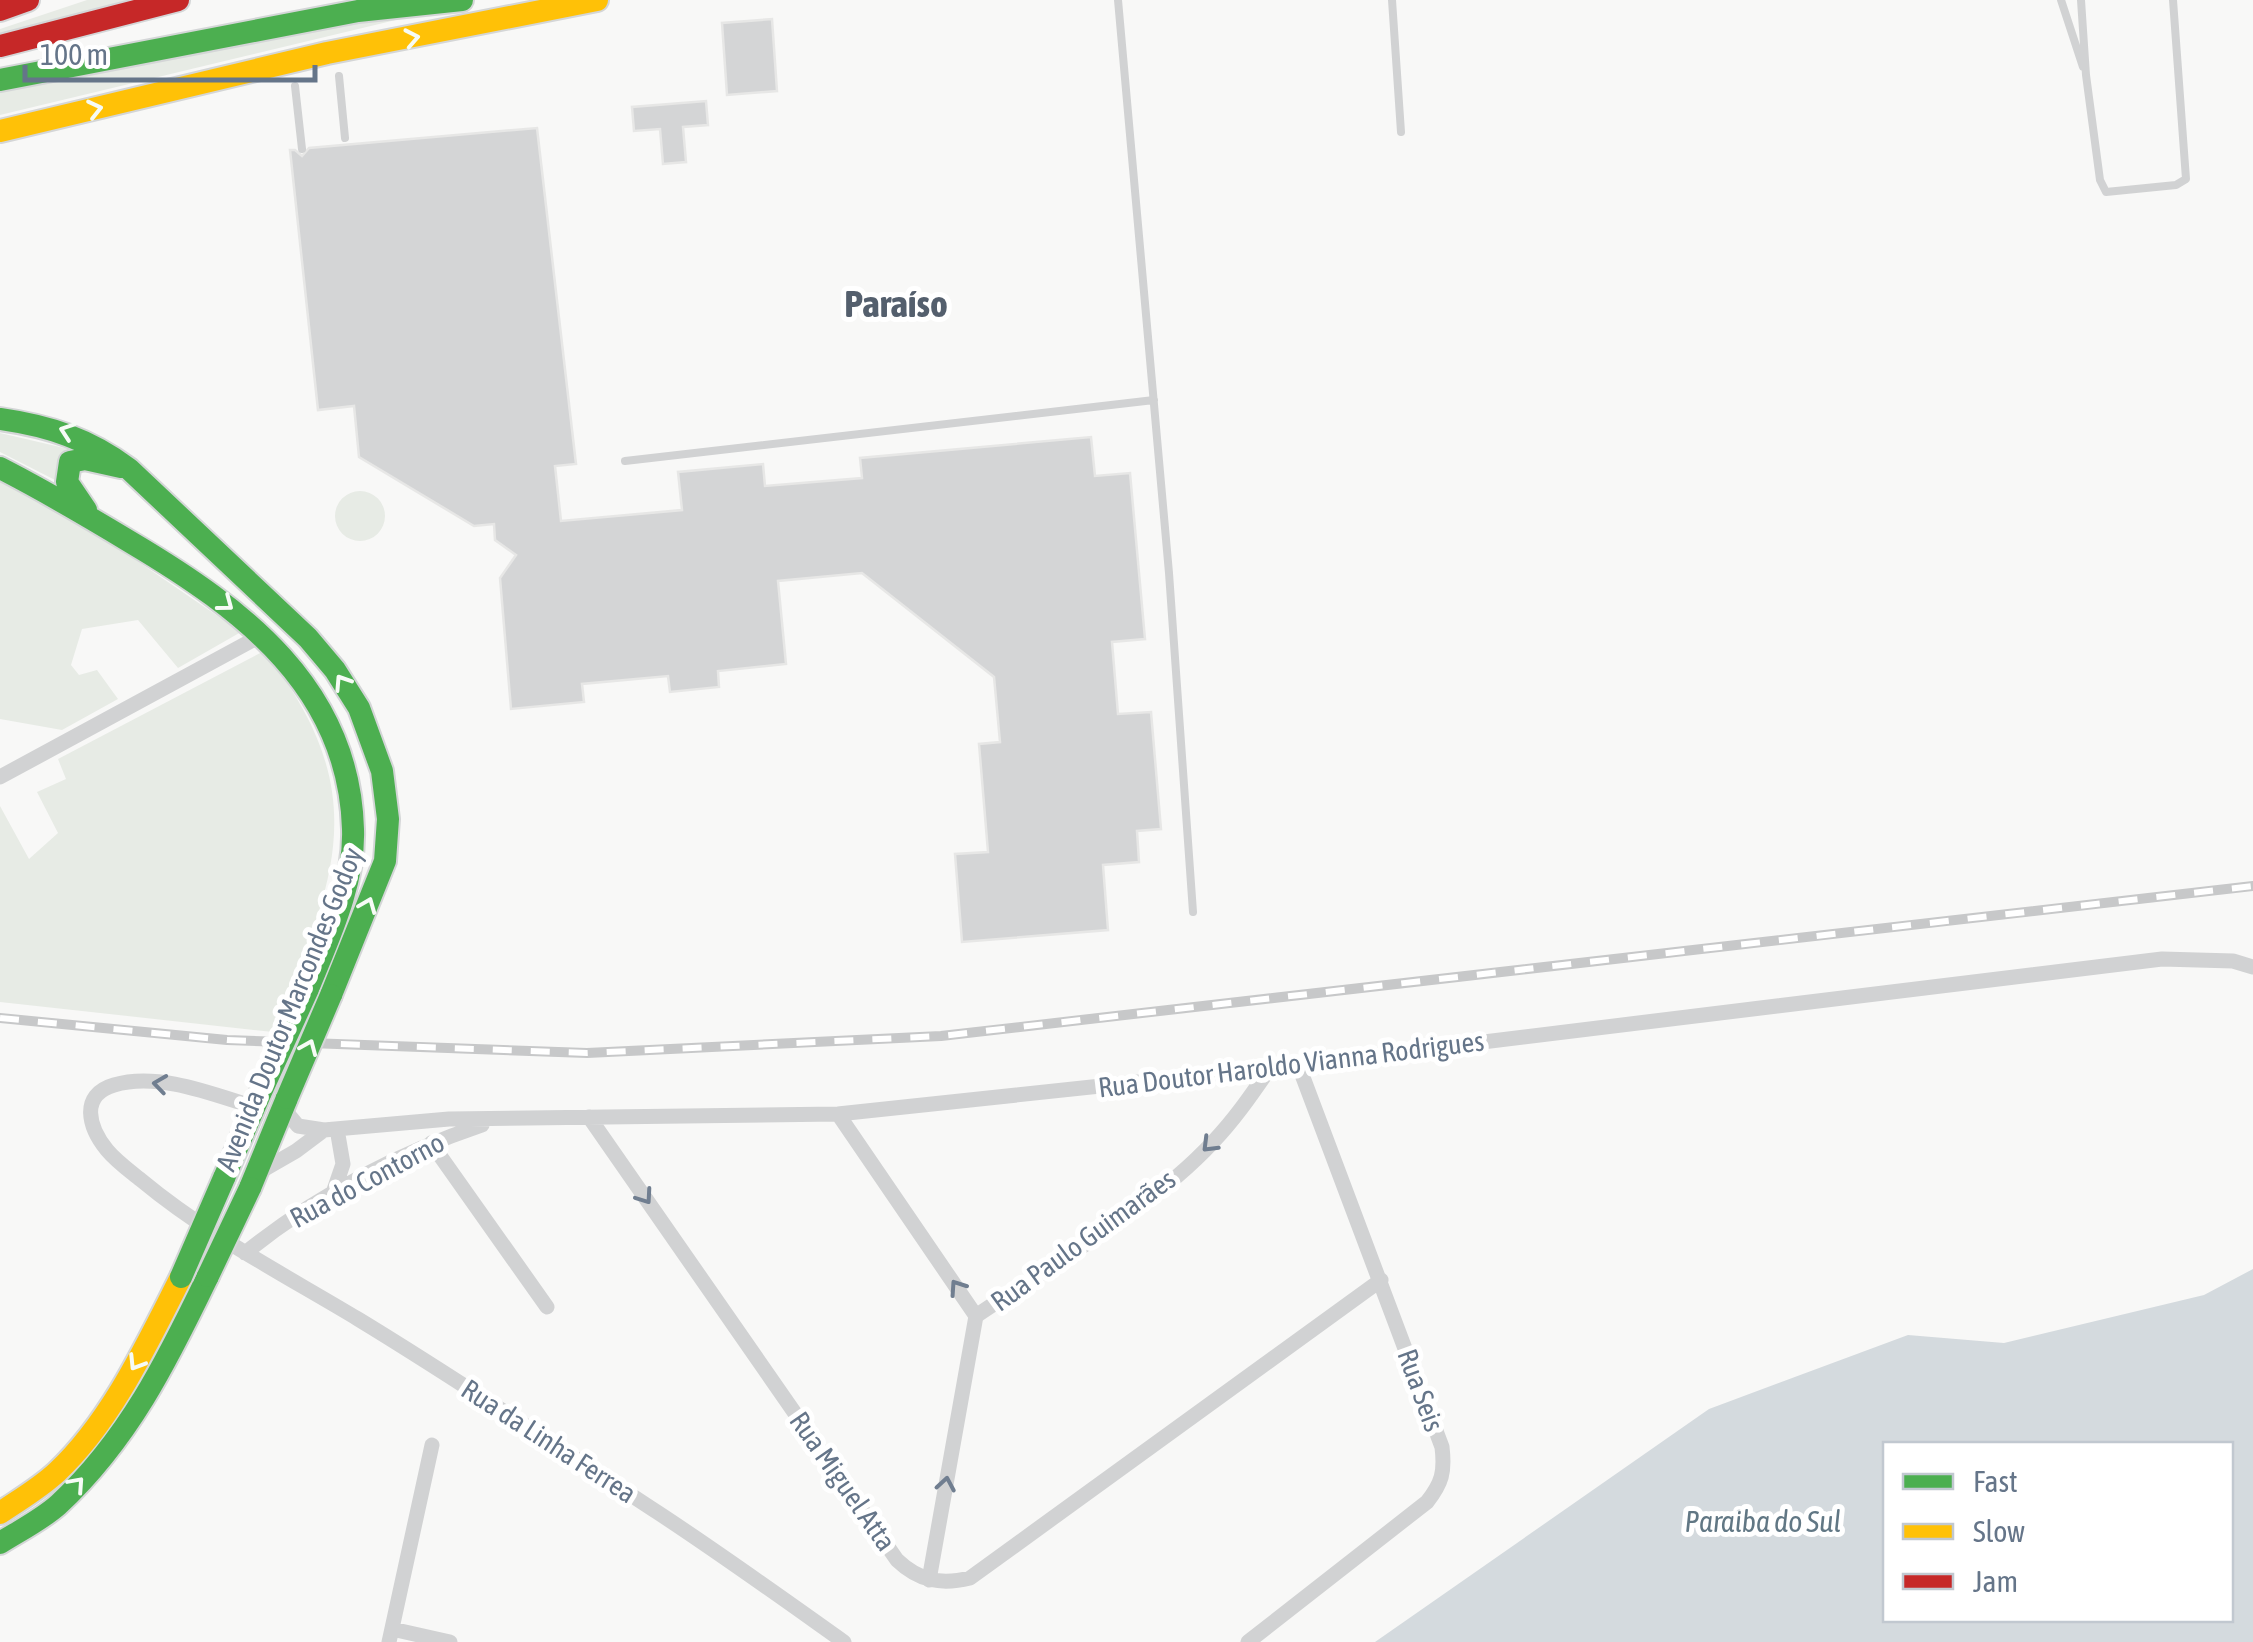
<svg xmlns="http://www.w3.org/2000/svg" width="2253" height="1642" viewBox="0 0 2253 1642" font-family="'Asap Condensed',sans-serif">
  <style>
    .green { fill: #e7ebe5 }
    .water { fill: #d4dade; fill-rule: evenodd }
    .building { fill: #d4d5d6; stroke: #e7e7e6; stroke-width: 2.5 }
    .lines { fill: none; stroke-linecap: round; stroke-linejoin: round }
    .fast-casing { stroke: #d4d6d7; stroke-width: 26 }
    .slow-casing { stroke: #d4d6d7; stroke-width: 26 }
    .jam-casing { stroke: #d4d6d7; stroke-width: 26 }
    .lane { stroke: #d1d2d3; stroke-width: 8 }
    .street { stroke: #d1d2d3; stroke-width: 15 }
    .fast { stroke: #4caf50; stroke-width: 22 }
    .slow { stroke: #ffc107; stroke-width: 22 }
    .jam { stroke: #c62828; stroke-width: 22 }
    .rail-casing { stroke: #c7c8c9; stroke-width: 10 }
    .rail { stroke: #fff; stroke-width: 6; stroke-dasharray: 19; stroke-linecap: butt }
    .fast-bridge-casing { stroke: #d4d6d7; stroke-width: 26; stroke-linecap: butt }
    .fast-bridge { stroke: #4caf50; stroke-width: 22 }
    .oneway { stroke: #f6fbf6 }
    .oneway2 { stroke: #707e90 }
    .labels { text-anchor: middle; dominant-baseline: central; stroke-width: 10; stroke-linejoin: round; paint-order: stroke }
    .street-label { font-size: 28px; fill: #657589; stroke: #fff }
    .water-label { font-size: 30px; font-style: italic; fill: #617784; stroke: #fff }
    .district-label { font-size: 38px; font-weight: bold; fill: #545f6d; stroke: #fff }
  </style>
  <rect width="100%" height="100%" fill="#f8f8f7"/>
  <!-- green -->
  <path class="green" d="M87,0H127L0,35V29Z
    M450,7L0,115V90L352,21Z
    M0,433L73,450L57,481L0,452Z
    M0,479L133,558L241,632L178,668L138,620L82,629L71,665L79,675L97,670L118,699L62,730L0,719Z
    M335 516a25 25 0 1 1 50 0a25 25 0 1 1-50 0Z
    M264,651C376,794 335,880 273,1032L0,1002V806L29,859L58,833L37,792L66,779L58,759Z"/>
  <!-- water -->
  <path class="water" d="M2253,1269V1642H1375L1709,1409L1908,1335L2004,1343L2204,1295ZM1886,1444H2230V1620H1886Z"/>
  <!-- building -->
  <path class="building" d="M772,19L777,91L727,95L722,23Z
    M706,101L708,125L683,127L686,162L663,164L660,129L634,131L632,107Z
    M537,128L576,464L555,466L561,521L682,510L678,472L763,464L765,486L862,478L860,458L1091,437L1095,476L1130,473L1145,639L1112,642L1118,714L1151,712L1161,829L1137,831L1139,862L1103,865L1108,930L962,942L955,854L988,852L979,744L1000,742L994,677L862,573L778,581L786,664L718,671L719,687L670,692L668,676L582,684L584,702L511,709L500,578L516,555L495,540L494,524L474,526L359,457L354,406L318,410L290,150H295L302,156L309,148Z"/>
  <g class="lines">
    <defs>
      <path id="fast" d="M0,80L358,11L462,0
        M0,419C49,426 89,439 129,469L308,638L335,670L359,708L382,771L388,819L385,861L331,995
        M0,468C45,491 89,517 132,543C243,609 349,688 353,829C355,884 328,939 308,989
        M86,510L67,482L70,462L85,459L121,467
        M224,1178L261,1092
        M250,1188L287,1098
        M0,1543C19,1531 41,1520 58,1505C128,1440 167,1361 208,1276"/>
      <path id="slow" d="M0,131L327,53L597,0
        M0,1513C19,1500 40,1488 57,1472C112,1420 147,1344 181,1277"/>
      <path id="jam" d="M0,10L28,0
        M0,46L178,0"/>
    </defs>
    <!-- fast casing -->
    <use href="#fast" class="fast-casing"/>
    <!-- slow casing -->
    <use href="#slow" class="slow-casing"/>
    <!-- jam casing -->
    <use href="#jam" class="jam-casing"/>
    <!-- lane -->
    <path class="lane" d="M1118,0L1169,573L1193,912
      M1392,0L1401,132
      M2061,0L2083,67
      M2081,0L2086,75L2100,180L2106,192L2176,185L2186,179L2173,0
      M339,76L345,138
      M295,86L302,149
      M625,461L1154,400"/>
    <!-- street -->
    <path class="street" d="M0,777L264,634
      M254,1107C212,1094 158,1072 114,1085C79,1095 89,1128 107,1150C117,1162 130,1171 141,1180C207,1235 285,1275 358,1319C460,1381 558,1447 657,1512C721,1554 782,1598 844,1642
      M283,1108L298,1126L324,1130L449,1119L838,1114L1270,1068L2162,959L2233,961L2253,967
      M838,1114L976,1316C1051,1265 1152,1208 1213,1142C1235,1119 1252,1094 1270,1068
      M589,1117L897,1560C919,1581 941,1585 970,1578L1381,1280
      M431,1143L547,1307
      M256,1174L296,1151L324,1130
      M333,1193L343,1164L337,1129
      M245,1253C316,1196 396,1154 482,1125
      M929,1580L976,1316
      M392,1629L450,1642
      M389,1642L432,1445
      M1248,1642L1427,1502C1442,1483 1445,1472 1442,1447L1298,1064"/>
    <!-- fast -->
    <use href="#fast" class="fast"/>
    <!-- slow -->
    <use href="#slow" class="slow"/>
    <!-- jam -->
    <use href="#jam" class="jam"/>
    <defs>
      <path id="rail" d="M0,1018L227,1040L587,1053L941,1036L2253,886"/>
    </defs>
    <!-- rail casing -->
    <use href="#rail" class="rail-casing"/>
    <!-- rail -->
    <use href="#rail" class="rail"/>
    <defs>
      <path id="fast-bridge" d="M261,1092L308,989
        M287,1098L331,995
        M208,1276L250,1188
        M181,1277L224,1178"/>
    </defs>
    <!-- fast-bridge casing -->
    <use href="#fast-bridge" class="fast-bridge-casing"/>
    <!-- fast-bridge -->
    <use href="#fast-bridge" class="fast-bridge"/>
  </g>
  <!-- one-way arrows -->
  <defs><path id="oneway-chevron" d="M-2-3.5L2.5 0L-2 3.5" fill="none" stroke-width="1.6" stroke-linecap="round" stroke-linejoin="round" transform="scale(2.5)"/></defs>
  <g class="oneway">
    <use href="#oneway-chevron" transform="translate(412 38) rotate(-11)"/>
    <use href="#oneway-chevron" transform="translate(95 109) rotate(-13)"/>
    <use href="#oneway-chevron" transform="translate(67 431) rotate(-161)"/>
    <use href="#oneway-chevron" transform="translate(226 604) rotate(37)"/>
    <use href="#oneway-chevron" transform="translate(342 682) rotate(-123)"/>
    <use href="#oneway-chevron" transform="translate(368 905) rotate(-68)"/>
    <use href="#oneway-chevron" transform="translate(309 1047) rotate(-67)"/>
    <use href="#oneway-chevron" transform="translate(136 1363) rotate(122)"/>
    <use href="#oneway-chevron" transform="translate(77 1484) rotate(-48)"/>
  </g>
  <g class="oneway2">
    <use href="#oneway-chevron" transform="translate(160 1084) rotate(-172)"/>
    <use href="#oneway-chevron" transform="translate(1209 1145) rotate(135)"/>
    <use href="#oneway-chevron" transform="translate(645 1197) rotate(55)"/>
    <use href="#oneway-chevron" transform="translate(957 1287) rotate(-124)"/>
    <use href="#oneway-chevron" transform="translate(946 1484) rotate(-80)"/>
  </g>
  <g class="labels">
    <!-- street labels -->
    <g class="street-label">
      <text transform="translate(289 1009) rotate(-68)">Avenida Doutor Marcondes Godoy</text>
      <text transform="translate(1291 1064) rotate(-7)">Rua Doutor Haroldo Vianna Rodrigues</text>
      <text transform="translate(367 1180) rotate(-28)">Rua do Contorno</text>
      <text transform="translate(1083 1240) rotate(-36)">Rua Paulo Guimarães</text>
      <text transform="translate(1421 1390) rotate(70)">Rua Seis</text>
      <text transform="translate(549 1441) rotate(33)">Rua da Linha Ferrea</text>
      <text transform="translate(843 1481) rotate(55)">Rua Miguel Atta</text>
    </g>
    <!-- water labels -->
    <g class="water-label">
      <text x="1763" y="1521">Paraiba do Sul</text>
    </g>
    <!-- district labels -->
    <g class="district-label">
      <text x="896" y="303">Paraíso</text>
    </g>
  </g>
  <!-- legend -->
  <rect x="1883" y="1442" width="350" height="180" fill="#ffffff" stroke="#c1c8d0" stroke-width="2.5"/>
  <rect x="1903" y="1474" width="50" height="15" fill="#4caf50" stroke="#c1c8d0" stroke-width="2.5"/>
  <text x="1973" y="1492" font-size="30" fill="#657589">Fast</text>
  <rect x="1903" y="1524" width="50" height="15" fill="#ffc107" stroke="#c1c8d0" stroke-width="2.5"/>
  <text x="1973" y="1542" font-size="30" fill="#657589">Slow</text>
  <rect x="1903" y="1574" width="50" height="15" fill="#c62828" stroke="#c1c8d0" stroke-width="2.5"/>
  <text x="1973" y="1592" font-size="30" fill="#657589">Jam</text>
  <!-- scale -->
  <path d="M25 65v15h290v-15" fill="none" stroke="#657589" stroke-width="5"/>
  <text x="40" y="65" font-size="30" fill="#657589" stroke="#ffffff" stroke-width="8" paint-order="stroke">100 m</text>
</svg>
